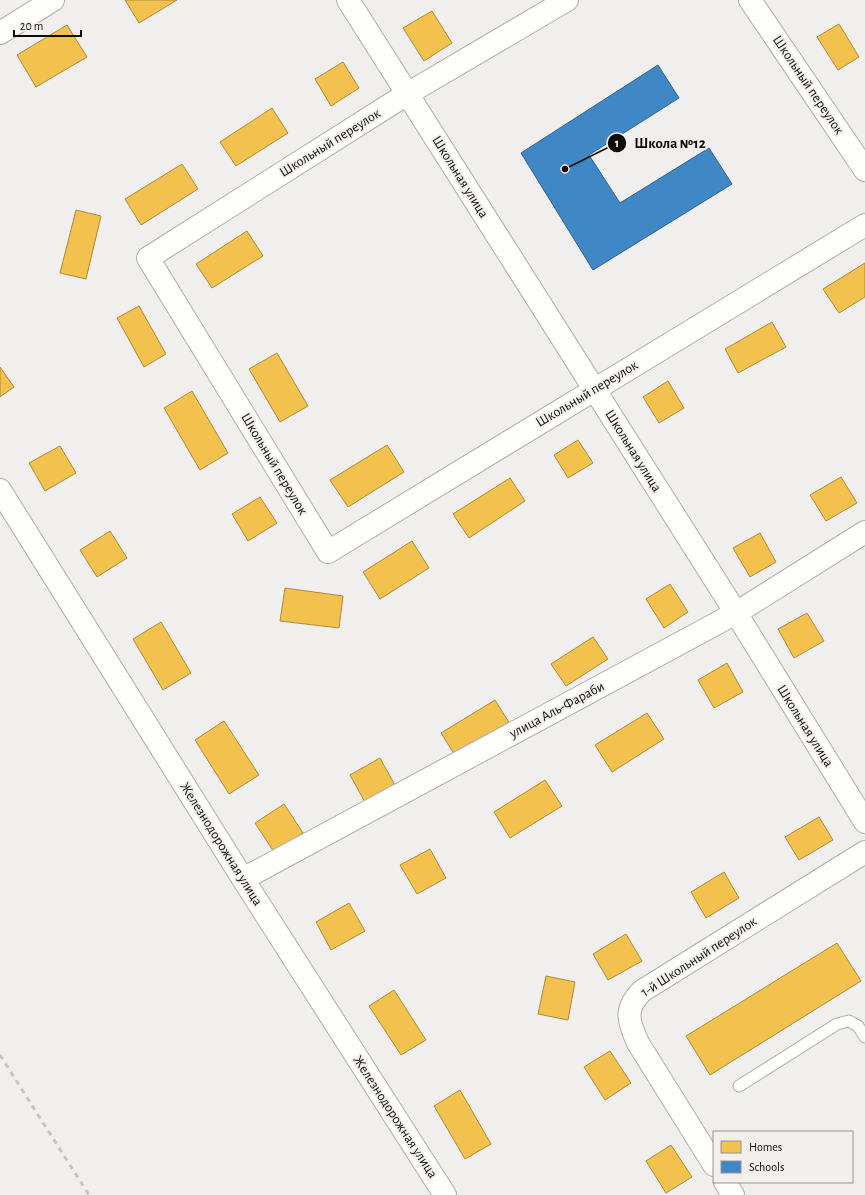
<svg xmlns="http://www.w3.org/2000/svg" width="865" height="1195" viewBox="0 0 865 1195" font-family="'Alegreya Sans',sans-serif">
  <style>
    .homes { fill: #f2c14e; stroke: #ad8b3a }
    .schools { fill: #3f88c5; stroke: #30638d }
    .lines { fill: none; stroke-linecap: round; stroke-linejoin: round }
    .service-casing { stroke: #aeadac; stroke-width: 13 }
    .minor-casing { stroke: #aeadac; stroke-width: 24 }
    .service { stroke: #fdfdfc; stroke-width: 11 }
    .minor { stroke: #fdfdfc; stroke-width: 22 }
    .rail { stroke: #c6c4c4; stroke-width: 3; stroke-dasharray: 5 5; stroke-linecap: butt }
    .labels { text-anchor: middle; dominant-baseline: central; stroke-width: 4; stroke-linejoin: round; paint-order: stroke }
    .street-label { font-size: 14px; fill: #0d0c0b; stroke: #f2efed }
    .leader { fill: none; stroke: #0d0c0b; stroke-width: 1.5 }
    .callout-dot { fill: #0d0c0b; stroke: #f2efed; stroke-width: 1.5 }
    .mark-label { font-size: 12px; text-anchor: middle; font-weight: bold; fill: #fff }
    .callout-label { font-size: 15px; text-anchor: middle; font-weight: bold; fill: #0d0c0b; stroke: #f2efed; stroke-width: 4; stroke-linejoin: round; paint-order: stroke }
  </style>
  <rect width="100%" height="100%" fill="#f1efee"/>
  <!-- homes -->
  <path class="homes" d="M125,0H177L139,23Z
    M432,11L452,43L424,61L403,28Z
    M839,24L859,57L838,70L817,37Z
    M67,25L87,57L36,87L17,55Z
    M343,62L359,88L331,106L315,79Z
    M272,108L288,133L236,166L220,142Z
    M182,164L198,189L141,225L125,199Z
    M76,210L101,216L86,279L60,273Z
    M247,231L263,256L212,288L196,264Z
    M865,263V297L839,313L823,289Z
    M139,306L166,354L144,367L117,318Z
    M772,322L786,347L738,373L725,349Z
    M277,353L308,406L280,422L249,369Z
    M0,367L14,387L0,397Z
    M668,381L684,408L659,423L643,397Z
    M192,391L228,453L200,470L164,408Z
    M578,440L593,463L568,478L554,455Z
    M387,445L404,472L348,507L330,480Z
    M60,446L76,473L45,491L29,463Z
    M841,477L857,503L826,521L810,495Z
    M510,478L525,501L469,538L453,514Z
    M260,497L277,523L248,541L232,514Z
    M110,531L127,558L97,577L80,550Z
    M760,533L776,562L750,577L733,548Z
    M412,541L429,568L380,599L363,572Z
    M670,584L688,612L664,628L646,599Z
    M285,588L343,596L339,628L280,621Z
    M807,613L824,641L794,658L778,629Z
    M161,622L191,673L163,690L133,639Z
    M593,637L608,659L566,686L551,664Z
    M727,663L743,692L714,708L698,680Z
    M495,700L510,724L456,757L441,733Z
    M647,713L664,739L612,772L595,745Z
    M224,721L259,775L229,794L195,740Z
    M380,758L396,787L366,804L350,775Z
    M545,780L562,806L510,838L494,812Z
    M284,804L303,833L274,852L255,823Z
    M819,817L833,840L799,860L785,837Z
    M430,849L446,878L417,894L400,865Z
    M724,872L739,898L706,918L691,892Z
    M349,903L365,931L331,950L316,922Z
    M626,934L642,961L608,980L593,954Z
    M837,943L861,981L710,1075L686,1036Z
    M546,976L575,982L568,1020L538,1014Z
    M394,990L426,1040L401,1055L369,1006Z
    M610,1051L631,1083L605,1100L584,1067Z
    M460,1090L491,1144L465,1159L434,1106Z
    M671,1145L692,1177L666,1193L646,1161Z"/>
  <!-- schools -->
  <path class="schools" d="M658,65L679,98L589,155L620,203L709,148L732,184L593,270L521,153Z"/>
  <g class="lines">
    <defs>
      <path id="service" d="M739,1086L837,1024L849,1021L858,1026L865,1037"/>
      <path id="minor" d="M348,0L736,613L865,822
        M567,0L407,94L148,258L328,552L865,225
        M750,0L865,170
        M0,33L53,0
        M0,490L243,879L445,1195
        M243,879L736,613L865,532
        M714,1165L638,1043C628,1021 624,1009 642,991L865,852
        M725,1182L733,1195"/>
    </defs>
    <!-- service casing -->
    <use href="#service" class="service-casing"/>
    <!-- minor casing -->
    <use href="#minor" class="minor-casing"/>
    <!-- service -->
    <use href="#service" class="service"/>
    <!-- minor -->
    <use href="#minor" class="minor"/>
    <!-- rail -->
    <path class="rail" d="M0,1055L89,1195"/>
  </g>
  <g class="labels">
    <!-- street labels -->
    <g class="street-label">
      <text transform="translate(808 85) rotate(56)">Школьный переулок</text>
      <text transform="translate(330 143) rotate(-32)">Школьный переулок</text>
      <text transform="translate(460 177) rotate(58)">Школьная улица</text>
      <text transform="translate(587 394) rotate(-31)">Школьный переулок</text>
      <text transform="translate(633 451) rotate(58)">Школьная улица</text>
      <text transform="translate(274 464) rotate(59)">Школьный переулок</text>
      <text transform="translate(557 710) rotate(-28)">улица Аль-Фараби</text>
      <text transform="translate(805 726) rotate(58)">Школьная улица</text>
      <text transform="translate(221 844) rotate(58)">Железнодорожная улица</text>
      <text transform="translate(699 957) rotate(-33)">1-й Школьный переулок</text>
      <text transform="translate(395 1117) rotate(57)">Железнодорожная улица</text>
    </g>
  </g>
  <!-- callouts -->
  <path class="leader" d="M565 169L617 143"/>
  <g class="callout-dot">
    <circle cx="565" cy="169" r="4"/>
    <circle cx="617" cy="143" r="10"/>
  </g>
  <g class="mark-label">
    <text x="617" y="147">1</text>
  </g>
  <g class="callout-label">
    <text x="670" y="148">Школа №12</text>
  </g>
  <!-- legend -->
  <rect x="713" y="1131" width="140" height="52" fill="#f2efed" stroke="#969493"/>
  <rect x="721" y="1141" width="20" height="12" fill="#f2c14e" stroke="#969493"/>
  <text x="749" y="1151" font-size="12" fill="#0d0c0b">Homes</text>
  <rect x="721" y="1161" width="20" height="12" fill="#3f88c5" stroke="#969493"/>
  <text x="749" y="1171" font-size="12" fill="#0d0c0b">Schools</text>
  <!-- scale -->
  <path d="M14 30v6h67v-6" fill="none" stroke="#0d0c0b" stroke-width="2"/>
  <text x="20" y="30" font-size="12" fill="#0d0c0b" stroke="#f2efed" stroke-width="3" paint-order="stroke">20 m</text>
</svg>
